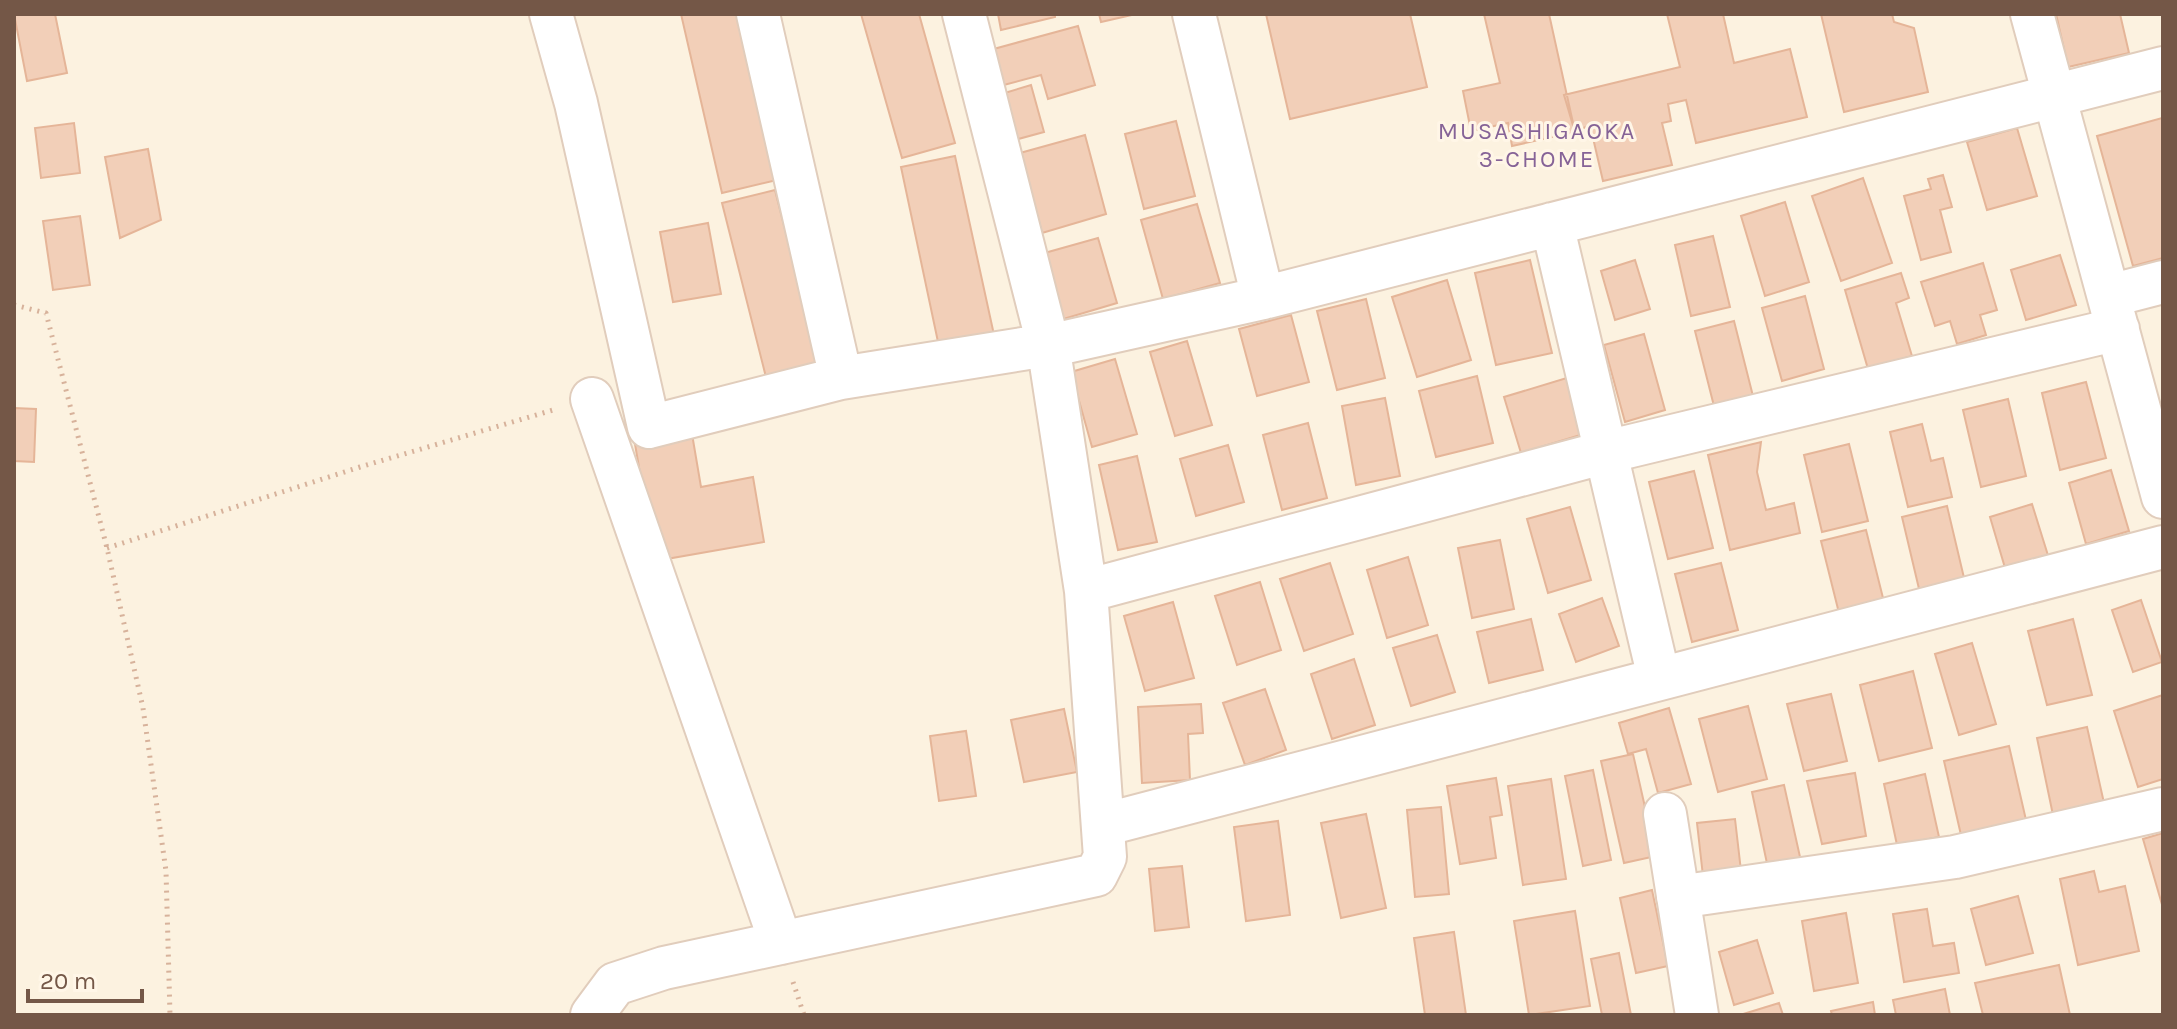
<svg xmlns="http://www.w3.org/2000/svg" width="2177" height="1029" viewBox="0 0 2177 1029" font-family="Karla,sans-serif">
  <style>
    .building { fill: #f2cfb8; stroke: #e5b598; stroke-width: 2 }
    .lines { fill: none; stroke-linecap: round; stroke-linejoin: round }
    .street-casing { stroke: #e1cdbc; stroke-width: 46 }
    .path { stroke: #d7b29b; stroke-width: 5; stroke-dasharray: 2 6; stroke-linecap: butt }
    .street { stroke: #fff; stroke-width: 42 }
    .labels { text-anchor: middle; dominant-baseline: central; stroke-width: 6; stroke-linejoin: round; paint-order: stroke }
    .neighbourhood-label { font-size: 24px; letter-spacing: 2px; fill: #866397; stroke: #fff6e7 }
  </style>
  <rect width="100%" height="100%" fill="#fcf2e0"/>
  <!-- building -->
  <path class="building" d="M14,14H55L67,73L27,81Z
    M681,14H739L777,180L722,193Z
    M861,14H919L955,143L902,158Z
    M998,14H1055V17L1001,30Z
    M1099,14H1136L1101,22Z
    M1266,14H1410L1427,87L1290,119Z
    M1484,14H1549L1575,132L1512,146L1508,123L1471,131L1463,91L1500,83Z
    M1667,14H1723L1734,63L1790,49L1807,117L1696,143L1686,100L1668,104L1671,121L1662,123L1672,165L1603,181L1590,125L1575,132L1564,95L1680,67Z
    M1821,14H1892L1894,22L1914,28L1928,92L1844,112Z
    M2056,14H2120L2129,53L2068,67Z
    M1078,26L1095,85L1048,99L1041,75L1000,86L990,50Z
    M1031,85L1044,132L1011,141L998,95Z
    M2162,118L2163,258L2133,266L2097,136Z
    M1176,121L1195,196L1144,209L1125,134Z
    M74,123L80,173L41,178L35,128Z
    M2017,128L2037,196L1987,210L1967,142Z
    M1085,135L1106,214L1042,233L1020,153Z
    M148,149L161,220L120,238L105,157Z
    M955,156L996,344L941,356L901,167Z
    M1943,175L1952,207L1940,210L1951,252L1921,260L1904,196L1931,189L1928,179Z
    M1863,178L1892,263L1841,281L1812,196Z
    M775,190L822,375L769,389L722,203Z
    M1785,202L1809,282L1765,296L1741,216Z
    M1197,204L1220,283L1163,299L1141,220Z
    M80,216L90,285L53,290L43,221Z
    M708,223L721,294L673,302L660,232Z
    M1713,236L1730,307L1691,316L1675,245Z
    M1098,238L1117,303L1060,320L1041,254Z
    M2060,255L2076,305L2026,320L2011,270Z
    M1530,260L1552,353L1496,365L1475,273Z
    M1635,260L1650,309L1615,320L1601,271Z
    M1983,263L1997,310L1980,315L1986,335L1957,344L1950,321L1935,326L1921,282Z
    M1901,273L1909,298L1896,303L1912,356L1868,369L1845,290Z
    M1447,280L1471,360L1417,377L1392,297Z
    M1805,296L1824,369L1782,381L1762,308Z
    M1366,299L1385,378L1337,390L1317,311Z
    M1291,315L1309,382L1257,396L1239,329Z
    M1734,321L1755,404L1716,414L1695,331Z
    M1644,334L1665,410L1625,422L1604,345Z
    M1187,341L1212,425L1175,436L1150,352Z
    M1115,359L1137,434L1092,447L1071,372Z
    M1477,376L1493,443L1436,457L1419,391Z
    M1570,377L1587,433L1521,453L1504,397Z
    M2086,382L2106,458L2060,470L2042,393Z
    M1385,398L1400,476L1356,485L1342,406Z
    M2008,399L2026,476L1981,487L1963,410Z
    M14,408L36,409L34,462L14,461Z
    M1308,423L1327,498L1282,510L1263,435Z
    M1922,424L1931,461L1943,458L1952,497L1908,507L1890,432Z
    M692,434L701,487L753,477L764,542L655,561L635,444Z
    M1761,442L1757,472L1766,510L1794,503L1800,533L1730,550L1708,455Z
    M1849,444L1868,521L1822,532L1804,455Z
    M1228,445L1244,502L1196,516L1180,459Z
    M1137,456L1157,542L1118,550L1099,465Z
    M2111,470L2129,531L2086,544L2069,483Z
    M1694,471L1713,548L1668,559L1649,482Z
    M2032,504L2051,565L2008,578L1990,517Z
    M1947,506L1965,582L1920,593L1902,517Z
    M1570,507L1591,580L1548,593L1527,519Z
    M1866,530L1885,606L1840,617L1821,541Z
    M1500,540L1514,609L1472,618L1458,548Z
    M1408,557L1428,625L1387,638L1367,570Z
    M1330,563L1353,634L1304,651L1280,579Z
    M1721,563L1738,630L1692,642L1675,574Z
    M1260,582L1281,650L1237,665L1215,596Z
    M1602,598L1619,646L1576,662L1559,614Z
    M2141,600L2162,662L2133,672L2112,610Z
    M1173,602L1194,678L1145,691L1124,616Z
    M1531,619L1543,670L1489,683L1477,632Z
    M2073,619L2092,695L2047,705L2028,631Z
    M1437,635L1455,692L1411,706L1393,648Z
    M1972,643L1996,724L1959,735L1935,654Z
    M1354,659L1375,725L1332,739L1311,674Z
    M1913,671L1932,748L1879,761L1860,685Z
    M1265,689L1286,750L1245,765L1223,703Z
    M1831,694L1847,761L1804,771L1787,704Z
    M2163,695V779L2138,787L2114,711Z
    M1201,704L1203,733L1188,734L1190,780L1142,783L1138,707Z
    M1748,706L1767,779L1718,792L1699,719Z
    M1669,708L1691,784L1658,793L1646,749L1628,754L1619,723Z
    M1064,709L1077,772L1024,782L1011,720Z
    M2087,727L2104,803L2053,815L2037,738Z
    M966,731L976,796L939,801L930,736Z
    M2009,746L2026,820L1961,835L1944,761Z
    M1633,754L1656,856L1624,863L1601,761Z
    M1593,770L1611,860L1583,866L1565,776Z
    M1855,773L1866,836L1822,844L1807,781Z
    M1925,774L1939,837L1897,845L1884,784Z
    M1496,778L1502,815L1490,817L1496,858L1460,864L1447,786Z
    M1551,779L1566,879L1523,885L1508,786Z
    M1784,785L1802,866L1769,873L1752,792Z
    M1441,807L1449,894L1415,897L1407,810Z
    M1366,814L1386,908L1341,918L1321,823Z
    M1735,819L1741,871L1703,876L1697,823Z
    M1278,821L1290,915L1246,921L1234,827Z
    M2163,833V908L2143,839Z
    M1182,866L1189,927L1155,931L1149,869Z
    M2094,871L2099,892L2125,886L2139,951L2078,965L2060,879Z
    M1652,890L1668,966L1636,973L1620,898Z
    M2018,896L2033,953L1986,965L1971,909Z
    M1927,909L1933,946L1954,943L1959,973L1904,982L1893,914Z
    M1575,911L1590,1006L1529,1015L1514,921Z
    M1846,913L1858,983L1814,991L1802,921Z
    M1454,932L1466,1015H1425L1414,938Z
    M1757,940L1773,993L1734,1005L1719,952Z
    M1619,953L1631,1015H1602L1591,959Z
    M2059,965L2070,1015H1983L1975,983Z
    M1945,989L1950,1015H1896L1893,1000Z
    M1873,1002L1875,1015H1832L1831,1011Z
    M1779,1003L1783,1015H1740Z"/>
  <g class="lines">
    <defs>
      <path id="street" d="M551,14L576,103L649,427L841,378L1066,342L1263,298L2163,68
        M758,14L841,378
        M1194,14L1263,298
        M2032,14L2163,497
        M1552,224L1659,678
        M2109,296L2163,282
        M592,399L781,943
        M1086,591L1606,452L2118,329
        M1665,814L1697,1015
        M1103,825L2163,547
        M1678,897L1955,857L2163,809
        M592,1015L615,984L664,968L1096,875L1105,857L1086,591L1048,344L964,14"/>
    </defs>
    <!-- street casing -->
    <use href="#street" class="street-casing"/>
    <!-- path -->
    <path class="path" d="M14,305L46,313L107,548L143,708L166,871L170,1015
      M107,548L360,467L553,410
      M793,982L804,1015"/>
    <!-- street -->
    <use href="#street" class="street"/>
  </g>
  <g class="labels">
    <!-- neighbourhood labels -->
    <g class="neighbourhood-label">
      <text x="1537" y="131">MUSASHIGAOKA<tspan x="1537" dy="28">3-CHOME</tspan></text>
    </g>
  </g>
  <!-- border -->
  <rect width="2177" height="1029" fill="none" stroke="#745747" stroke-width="32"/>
  <!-- scale -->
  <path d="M28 989v12h114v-12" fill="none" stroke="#745747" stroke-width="4"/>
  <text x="40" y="989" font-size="24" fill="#745747" stroke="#fff6e7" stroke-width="6" paint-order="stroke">20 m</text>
</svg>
